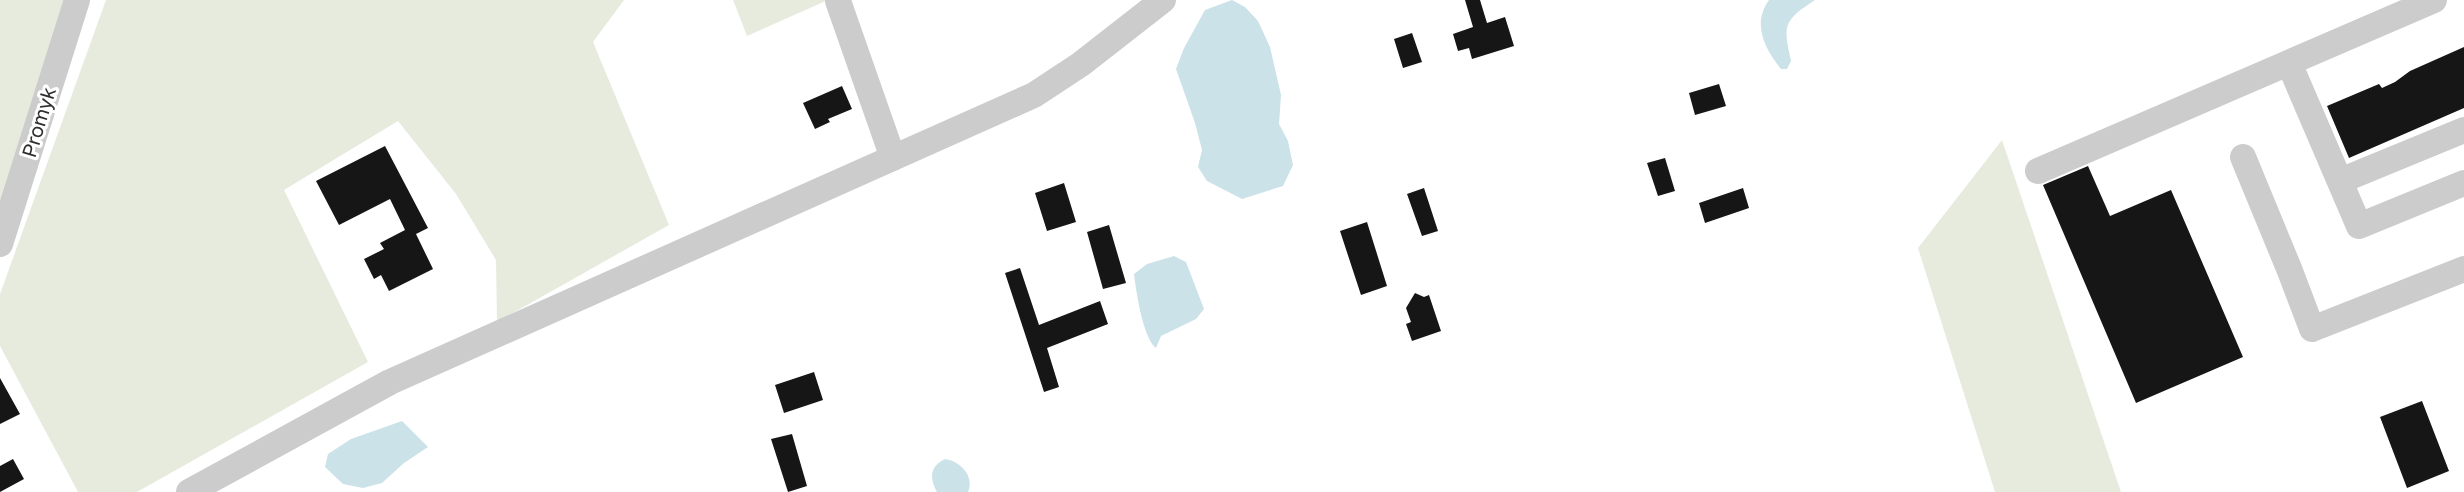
<svg xmlns="http://www.w3.org/2000/svg" width="2464" height="492" viewBox="0 0 2464 492" font-family="'Golos Text',sans-serif">
  <style>
    .green { fill: #e7ebde }
    .water { fill: #cce2e9 }
    .building { fill: #161616 }
    .lines { fill: none; stroke-linecap: round; stroke-linejoin: round }
    .minor { stroke: #ccc; stroke-width: 26 }
    .labels { text-anchor: middle; dominant-baseline: central; stroke-width: 6; stroke-linejoin: round; paint-order: stroke }
    .street-label { font-size: 20px; fill: #2f2f2f; stroke: #fff }
  </style>
  <rect width="100%" height="100%" fill="#fff"/>
  <!-- green -->
  <path class="green" d="M0,0H64L0,209Z
    M106,0H624L593,42L669,225L497,322L496,260L456,194L398,121L284,190L368,362L137,492H78L0,346V294Z
    M733,0H828L747,36Z
    M2002,140L2121,492H1995L1918,248Z"/>
  <!-- water -->
  <path class="water" d="M1232,0L1245,7L1258,21L1270,47L1281,95L1279,124L1288,141L1293,165L1283,186L1242,199L1207,181L1198,167L1202,150L1195,123L1176,69L1184,48L1205,10Z
    M1769,0H1815C1783,21 1783,25 1791,61L1787,69H1781C1764,48 1752,23 1769,0Z
    M1174,256L1186,262L1204,309L1196,319L1161,336L1156,348C1143,338 1136,291 1134,274L1147,264Z
    M402,421L428,447L404,463L382,483L363,488L343,484L325,467L328,454L351,439Z
    M945,459C960,461 975,476 968,492H937C929,478 930,466 945,459Z"/>
  <!-- building -->
  <path class="building" d="M1465,0H1480L1487,23L1505,17L1514,46L1472,59L1469,48L1458,51L1453,34L1473,27Z
    M1412,33L1422,62L1403,68L1394,39Z
    M2464,47V108L2349,158L2327,106L2379,84L2382,88L2395,82L2410,71Z
    M1719,84L1726,106L1695,115L1689,93Z
    M842,86L852,109L828,119L830,122L815,129L803,103Z
    M385,146L428,228L416,234L433,269L389,291L381,275L374,279L364,259L384,249L380,243L405,230L390,199L339,225L316,181Z
    M1665,158L1675,191L1658,196L1647,163Z
    M2088,166L2110,216L2171,190L2243,357L2136,403L2043,185Z
    M1064,183L1076,222L1047,231L1035,193Z
    M1424,188L1438,231L1422,236L1407,194Z
    M1743,188L1749,208L1705,223L1699,203Z
    M1367,222L1387,286L1361,295L1340,231Z
    M1109,225L1126,283L1103,289L1087,232Z
    M1020,268L1039,325L1100,301L1108,324L1047,348L1059,387L1044,392L1005,273Z
    M1415,293L1424,297L1429,295L1441,331L1412,341L1406,324L1411,322L1406,308Z
    M814,372L823,400L784,413L775,385Z
    M0,378L20,414L0,424Z
    M2422,401L2449,471L2407,488L2380,417Z
    M792,434L807,486L788,492L771,439Z
    M13,459L24,479L0,492V466Z"/>
  <g class="lines">
    <!-- minor -->
    <path class="minor" d="M838,1L893,158
      M2289,63L2359,226L2464,183
      M2243,157L2290,271L2312,329L2464,269
      M2038,171L2434,0
      M2340,181L2464,130
      M0,244L77,0
      M189,492L390,382L1034,95L1081,64L1163,0"/>
  </g>
  <g class="labels">
    <!-- street labels -->
    <g class="street-label">
      <text transform="translate(38 122) rotate(-73)">Promyk</text>
    </g>
  </g>
</svg>
